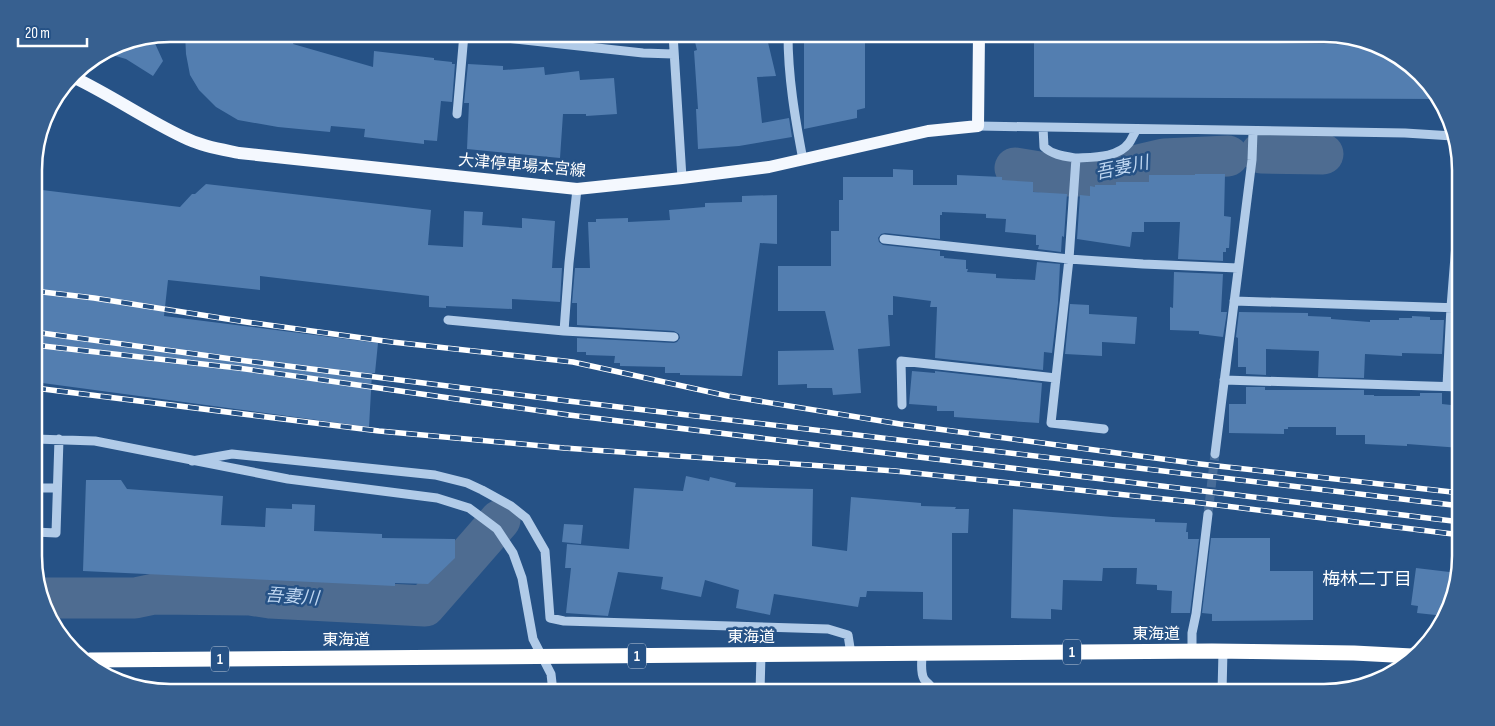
<svg xmlns="http://www.w3.org/2000/svg" width="1495" height="726" viewBox="0 0 1495 726" font-family="'Sofia Sans Condensed','Noto Sans JP',sans-serif">
  <style>
    .lines { fill: none; stroke-linecap: round; stroke-linejoin: round }
    .river { stroke: #4e6c91; stroke-width: 41 }
    .building { fill: #537eb0 }
    .minor-tunnel { stroke: #476c98; stroke-width: 9; stroke-dasharray: 9 4.5; stroke-linecap: butt }
    .minor { stroke: #b1cbe8; stroke-width: 9 }
    .major { stroke: #f4f8fe; stroke-width: 12 }
    .highway { stroke: #fff; stroke-width: 15 }
    .rail-casing { stroke: #fff; stroke-width: 5.5 }
    .rail { stroke: #265286; stroke-width: 4; stroke-dasharray: 11; stroke-linecap: butt }
    .labels { text-anchor: middle; dominant-baseline: central; stroke-width: 5; stroke-linejoin: round; paint-order: stroke }
    .shield { fill: #265286; stroke: #becbdb; stroke-width: 1 }
    .shield-label { font-size: 15px; font-weight: bold; fill: #fff }
    .street-label { font-size: 16px; fill: #fff; stroke: #265286 }
    .water-label { font-size: 18px; font-style: italic; fill: #bdd5f0; stroke: #265286 }
    .neighbourhood-label { font-size: 18px; fill: #fff; stroke: #265286 }
    .rim { fill: none; stroke: #fff; stroke-width: 2.5 }
  </style>
  <rect width="100%" height="100%" fill="#265286"/>
  <g class="lines">
    <!-- river -->
    <path class="river" d="M1261,153L1323,154
      M1015,168L1064,176H1091L1164,159L1228,156
      M45,598H135L154,594L250,595L270,598L425,606L500,520"/>
  </g>
  <!-- building -->
  <path class="building" d="M185,34H296L293,44L373,67L374,51L434,58V60L452,62V64H455L452,102L441,101L437,141L424,140V144L364,137L365,129L331,126L330,132L278,127L238,120L216,107L199,90L190,75L186,54Z
    M693,34H766L776,76L757,77L762,123L789,118L792,137L739,146L698,149L696,109H698L694,51L697,50Z
    M804,34H865V108L857,110V118L804,129Z
    M1034,34H1115V38L1262,37L1278,43L1378,45L1433,88L1438,99L1034,97Z
    M144,39H153L163,61L153,76L126,59L105,53L119,44Z
    M468,64L503,66V70L544,67L545,75L579,71L580,80L614,78L617,114L586,116V114H563L560,158L467,149L469,103H464Z
    M893,169L913,170V185H957V175L1002,177V180L1033,182V192L1067,194L1064,237L1062,236L1061,252L1038,249L1039,245H1036V235L1005,232L1006,219L986,218V214L942,212V215H940V239L885,233L881,234L878,238L879,242L883,245L940,251V256H944V258L966,260V269H968L967,272L996,274V278L1035,280L1037,262L1060,264L1058,303L1052,353L1044,352L1043,370L935,358L937,307H930L931,301L893,296V315H888L890,346L858,349L861,393L833,395L832,388H807V384L778,385V351L834,350L825,311H778V266H831V231H839V200H843V177H893Z
    M1195,174H1225L1224,216L1231,217L1229,248H1226V252H1223V261L1178,259L1180,222H1144V232H1132L1130,247L1077,239L1080,195L1090,196V186L1095,187V185H1116V182H1149V175H1195Z
    M206,184L431,210L428,245L463,247L464,211L483,212L482,225L522,228V218L555,221L552,268H562L560,302L512,299V309L446,306V308L429,307V296L260,276V290L168,280L164,316L378,343L375,373H372L369,427L35,382L34,189L180,207L192,194H195Z
    M777,195V244L760,243L742,376L680,375V373H665V367L620,366V363H614L615,356L586,355V352H577V338L674,343L677,342L680,338L679,334L674,331L577,325V303H572L575,268H590L588,222H596V219L628,218V222L670,220L669,210L705,207V203L742,202V196Z
    M1174,272L1223,274L1221,312H1227L1223,337L1199,334V331L1170,330V307L1173,308Z
    M1070,304L1089,305V314L1137,317L1135,344L1102,342V356L1065,354Z
    M1239,312L1308,313V316L1331,317V319L1370,322V320H1399V318H1412V316L1430,317V320H1444L1442,354L1402,353V356L1365,354L1364,378L1318,377L1319,351L1266,349V375L1246,374V367H1238V338L1236,337Z
    M1457,320H1461V355H1455Z
    M912,371L935,373V371L1042,383L1039,423L954,417V411H937V406L909,404Z
    M1246,387H1265V390H1364V395H1374V396H1420V393H1442V404L1451,405V410L1461,411V448L1407,444V446L1365,444V435H1336V427H1288V429H1284V434L1229,433V404H1246Z
    M686,476L709,481L710,477L736,483L735,487L813,489L812,546L847,551L851,497L921,503V506L956,507L955,509H969L968,533H952V620L923,619V592L867,591L866,597H860L858,607L774,594L770,615L736,608L739,590L705,580L701,597L661,589L663,577L618,572L608,616L566,613L571,568H565L567,544L629,549L634,488L683,491Z
    M86,480H121L127,489L223,496L221,525L265,527L266,508L292,509V504L315,505L314,531L382,534V538L455,539V558L428,584L395,583V586L83,571Z
    M1013,509L1113,517L1155,519V522L1187,523L1186,532H1188V539H1199L1190,613H1171L1172,591L1157,590V585L1136,584L1137,568H1103L1102,581L1063,580L1062,610L1051,609V619L1011,618Z
    M564,524L583,525L581,544L562,542Z
    M1211,538H1270V571H1313V620L1212,621V614L1202,613Z
    M1416,568L1458,573L1451,608L1445,616L1417,613L1418,606L1411,605Z"/>
  <g class="lines">
    <!-- minor-tunnel -->
    <path class="minor-tunnel" d="M1208,514L1215,454"/>
    <!-- minor -->
    <path class="minor" d="M469,34L643,53L673,54
      M673,34L682,178
      M788,34C788,77 795,118 803,160
      M457,114L464,34
      M978,126L1405,133L1453,136
      M1043,127L1044,147C1053,155 1063,156 1076,158
      M884,239L1069,259L1143,264L1238,268
      M1234,301L1461,308
      M448,320L564,331L674,337
      M564,331L569,263L577,189
      M1224,380L1461,387
      M1447,386L1451,307L1460,193
      M902,405L901,361L1056,378
      M1104,429L1051,423L1069,259L1076,158C1093,157 1118,158 1129,143C1132,139 1134,133 1137,129
      M35,439L95,441L288,479L437,498L469,508L497,529L513,553L522,578L533,639L551,674L553,692
      M1215,454L1252,160L1253,132
      M192,461L232,454L435,475L467,483L482,490L511,506L526,518L545,551L550,618L564,621L828,629L848,635L851,654
      M35,488H57
      M35,532L56,533L59,439
      M1192,652V633L1196,614L1208,514
      M922,654C922,662 920,672 924,679C928,684 932,686 935,692
      M760,692L761,655
      M1222,692L1223,651"/>
    <!-- major -->
    <path class="major" d="M73,77C111,95 145,119 183,137C201,146 220,149 239,153L577,189L682,178L769,167L928,131L978,126L979,34"/>
    <!-- highway -->
    <path class="highway" d="M90,660L1212,651L1354,653L1412,656"/>
    <defs>
      <path id="rail" d="M34,291L94,298L246,322L392,342L573,362L728,396L900,424L1200,464L1461,493
        M34,332L239,360L568,401L1461,506
        M34,345L238,368L569,415L1461,522
        M35,388L379,431L564,448L895,471L1193,502L1461,535"/>
    </defs>
    <!-- rail casing -->
    <use href="#rail" class="rail-casing"/>
    <!-- rail -->
    <use href="#rail" class="rail"/>
  </g>
  <g class="labels">
    <!-- shield labels -->
    <g class="shield">
      <rect x="1063" y="639.5" width="18" height="25" rx="4"/>
      <rect x="628" y="643.5" width="18" height="25" rx="4"/>
      <rect x="211" y="646.5" width="18" height="25" rx="4"/>
    </g>
    <g class="shield-label">
      <text x="1072" y="652">1</text>
      <text x="637" y="656">1</text>
      <text x="220" y="659">1</text>
    </g>
    <!-- street labels -->
    <g class="street-label">
      <text transform="translate(522 166) rotate(5)">大津停車場本宮線</text>
      <text x="1156" y="634">東海道</text>
      <text x="751" y="637">東海道</text>
      <text x="346" y="640">東海道</text>
    </g>
    <!-- water labels -->
    <g class="water-label">
      <text transform="translate(1122 168) rotate(-12)">吾妻川</text>
      <text transform="translate(292 597) rotate(4)">吾妻川</text>
    </g>
    <!-- neighbourhood labels -->
    <g class="neighbourhood-label">
      <text x="1367" y="579">梅林二丁目</text>
    </g>
  </g>
  <!-- crop -->
  <path d="M0 0H1495V726H0ZM170 42H1324A128 128 0 0 1 1452 170V556A128 128 0 0 1 1324 684H170A128 128 0 0 1 42 556V170A128 128 0 0 1 170 42Z" fill="#376090" fill-rule="evenodd"/>
  <path class="rim" d="M170 42H1324A128 128 0 0 1 1452 170V556A128 128 0 0 1 1324 684H170A128 128 0 0 1 42 556V170A128 128 0 0 1 170 42Z"/>
  <!-- scale -->
  <path d="M18 38v8h69v-8" fill="none" stroke="#ffffff" stroke-width="2.5"/>
  <text x="25" y="38" font-size="15" fill="#ffffff" stroke="#265286" stroke-width="4" paint-order="stroke">20 m</text>
</svg>
